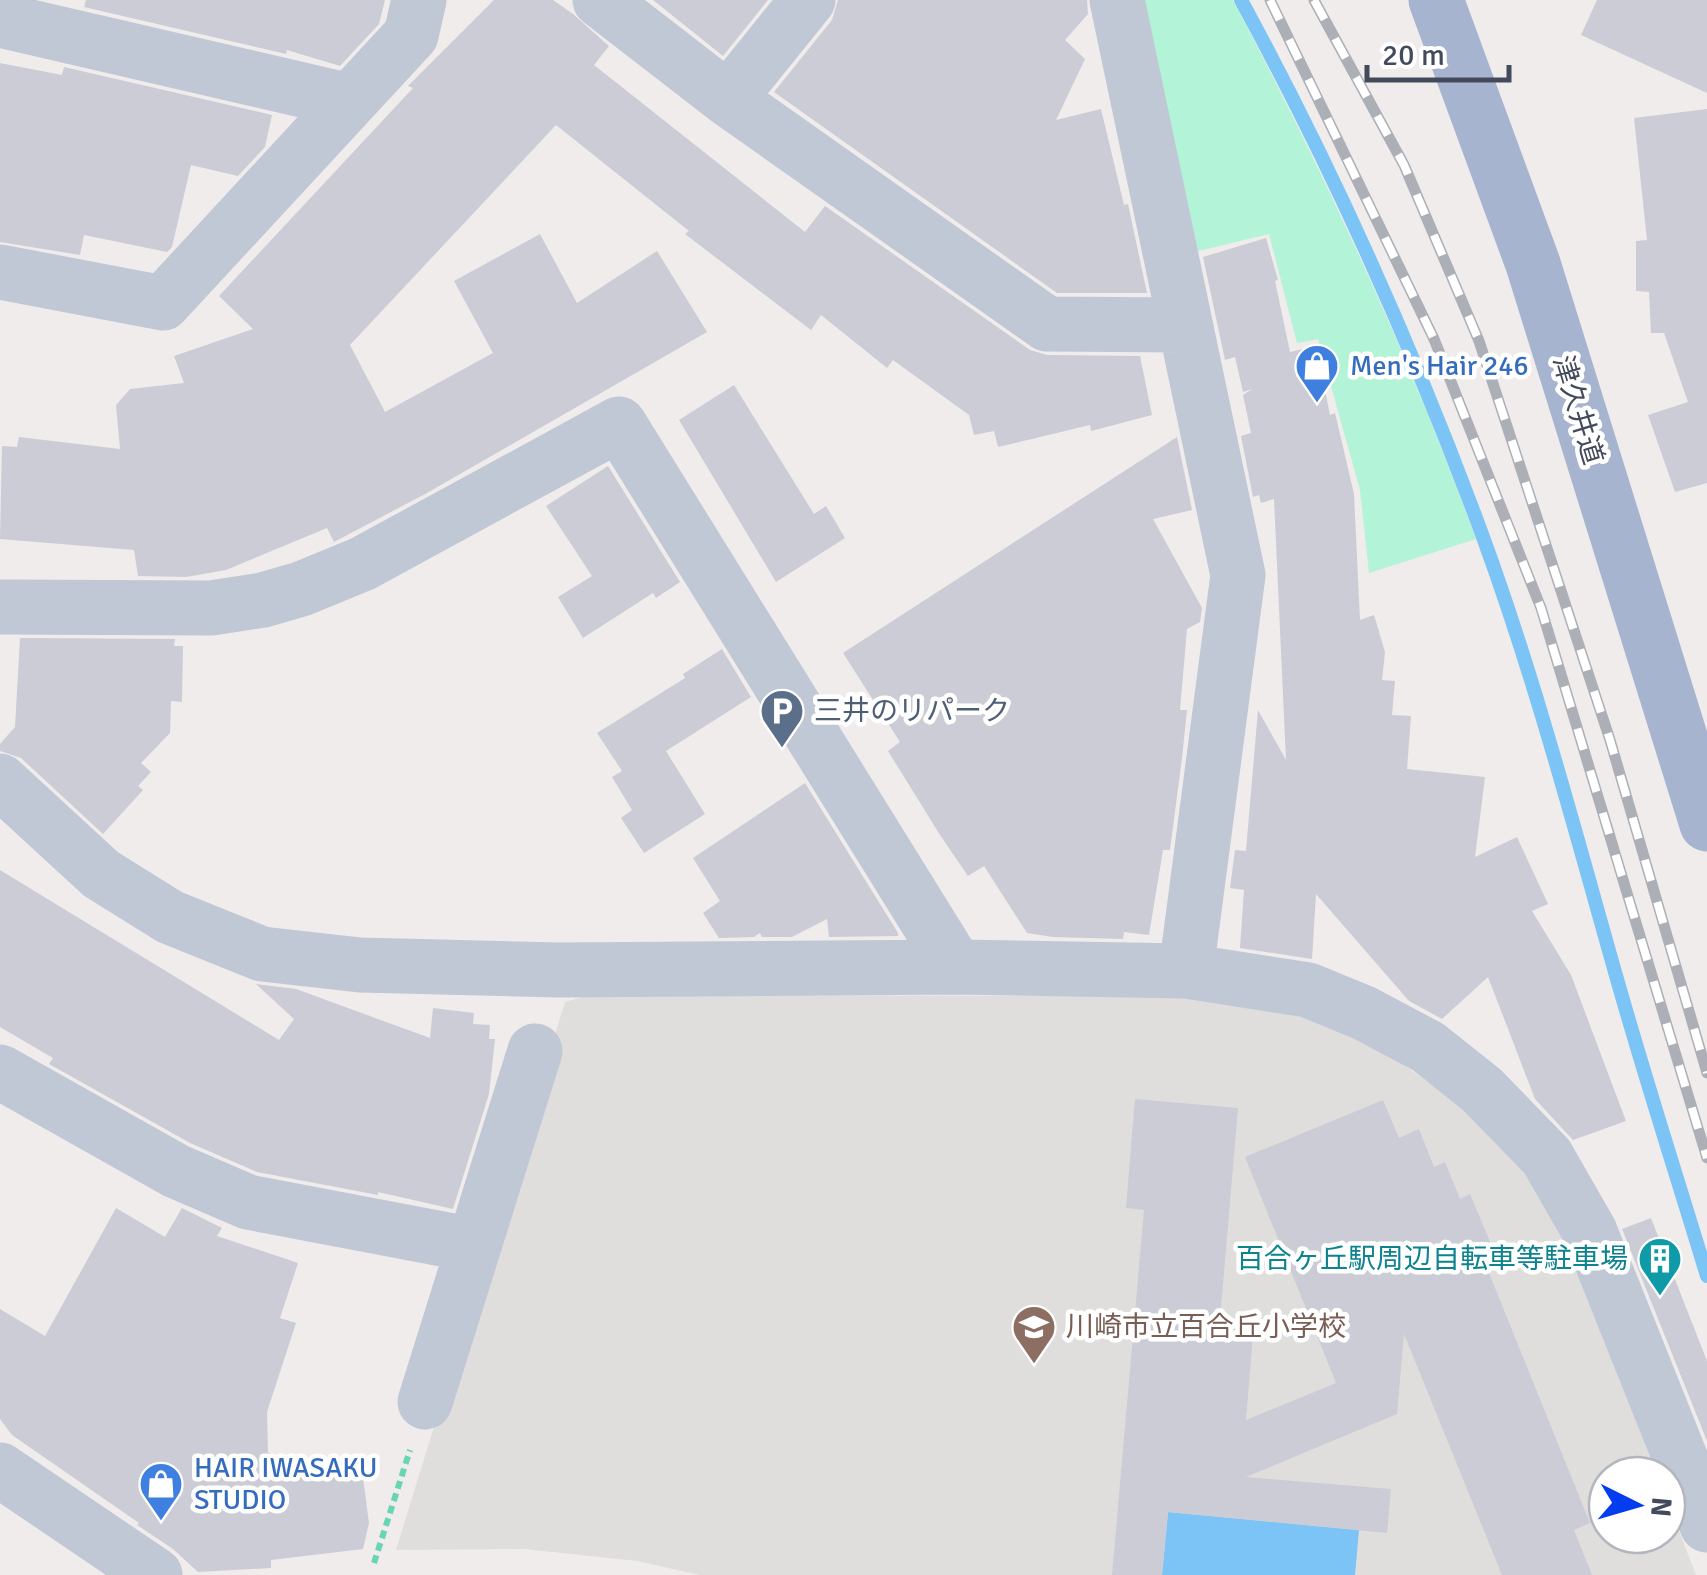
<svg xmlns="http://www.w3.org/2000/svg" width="1707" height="1575" viewBox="0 0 1707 1575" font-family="Signika,'Noto Sans JP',sans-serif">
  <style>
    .education { fill: #e0dddd }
    .green { fill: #b3f3d8 }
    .water { fill: #7bc4f5 }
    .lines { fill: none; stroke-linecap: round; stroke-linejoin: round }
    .stream { stroke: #7bc4f5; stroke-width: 14 }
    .building { fill: #cbccd5 }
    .path { stroke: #68d5b4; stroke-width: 6; stroke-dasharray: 8 5; stroke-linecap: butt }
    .minor { stroke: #c0c7d5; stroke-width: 55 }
    .major { stroke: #a7b4cf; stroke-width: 55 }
    .rail-casing { stroke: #adafb7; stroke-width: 11 }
    .rail { stroke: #fff; stroke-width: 8; stroke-dasharray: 22; stroke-linecap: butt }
    .labels { text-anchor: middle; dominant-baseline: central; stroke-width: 9; stroke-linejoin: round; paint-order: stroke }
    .shop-label { font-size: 28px; fill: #366cbe; stroke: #fff; text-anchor: start }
    .street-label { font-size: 28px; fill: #424a5b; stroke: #fff }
    .service-label { font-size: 28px; fill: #4e5e75; stroke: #fff; text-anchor: start }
    .culture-label { font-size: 28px; fill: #0d838f; stroke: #fff; text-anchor: end }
    .education-label { font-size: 28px; fill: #785e54; stroke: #fff; text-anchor: start }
  </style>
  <rect width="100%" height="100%" fill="#efeceb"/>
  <!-- education -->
  <path class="education" d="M588,995L1164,996L1223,1001L1332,1023L1407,1067L1456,1102L1525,1173L1573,1255L1657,1475H1607V1535H1667V1500L1696,1575H700L637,1561L524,1549L396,1550L565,1002Z"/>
  <!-- green -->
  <path class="green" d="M1136,0H1233C1325,175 1408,353 1476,539L1369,573L1360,490L1318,339L1297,343L1269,234L1190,253Z"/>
  <!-- water -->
  <path class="water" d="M1168,1512L1359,1530L1355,1575H1162Z"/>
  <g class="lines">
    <!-- stream -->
    <path class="stream" d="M1241,0C1335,173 1415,352 1483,537C1536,682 1575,831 1617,979C1645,1078 1677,1177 1707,1276"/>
  </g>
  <!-- building -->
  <path class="building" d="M86,0H385L379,24L340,66L287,50L286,54L84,7Z
    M494,0H553L573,14L609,46L594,65L805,232L825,206L1030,350L1047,355L1140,356L1152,415L1091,431L1090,425L998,447L994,431L974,435L969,415L893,360L887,368L821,315L811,330L685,234L689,231L556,125L350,345L385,412L493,353L454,281L540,234L577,303L657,251L707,332L427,493L334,542L327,528L226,570L186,577L138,576L134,550L0,539L2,446L17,447L19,437L120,449L116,405L130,389L184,383L174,356L253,329L219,296L413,88L408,86Z
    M653,0H768L723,56Z
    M838,0H1087L1088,14L1065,40L1085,59L1056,120L1101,109L1124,205L1128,204L1147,293H1057L774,92L832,20Z
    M1597,0H1707V93L1581,35Z
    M0,63L62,75L64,67L272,115L265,147L238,176L191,165L172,247L167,252L84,235L80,255L0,242Z
    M1707,109V483L1675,492L1648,415L1688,402L1664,333H1651L1649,292L1636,291V241L1647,240L1634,118Z
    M1266,238L1278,280L1275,281L1290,352L1316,346L1330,415L1335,413L1354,494L1360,620L1374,615L1385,652L1382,680L1395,681L1392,715L1411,716L1407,769L1485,777L1475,857L1517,837L1548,904L1532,911L1571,975L1626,1121L1573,1140L1535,1099L1488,977L1442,1019L1409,1001L1316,894L1312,959L1240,948L1244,890L1230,888L1235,850L1246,851L1258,710L1286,760L1274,499L1261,503L1259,495L1253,497L1241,436L1251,433L1243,395L1252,389L1243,392L1235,357L1225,360L1203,257Z
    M734,385L814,514L826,506L845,538L776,582L679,420Z
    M1177,437L1192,510L1153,519L1202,608L1200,622L1187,629L1180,710H1187L1182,758L1170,850H1163L1149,935L1124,932L1123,939L1053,937L1027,933L984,866L968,876L940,835L888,751L900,742L843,653Z
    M608,466L680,582L656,598L653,593L583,638L558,597L592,576L546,506Z
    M20,638L175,639L174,646H183L182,702L171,701L170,733L141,763L151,772L138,786L143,790L103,834L21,758L0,751V744L15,727Z
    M722,649L751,697L666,751L705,814L644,853L621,818L632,810L612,777L622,771L597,733L685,678L683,674Z
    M805,783L898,933V936L829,937L827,919L792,937H762L760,933L754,937L719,938L703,913L720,901L693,858Z
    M0,870L279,1040L294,1019L256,984L296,989L430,1038L433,1008L474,1013L473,1024L490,1025L489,1039H495L489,1094L453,1209L378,1192V1195L257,1172L190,1143L49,1064L53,1058L0,1027Z
    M1135,1099L1238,1108L1219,1331L1253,1334L1246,1420L1336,1383L1245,1157L1383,1100L1399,1138L1419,1129L1434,1167L1445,1162L1460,1199L1470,1194L1499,1263L1487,1268L1590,1523L1574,1530L1592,1575H1502L1404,1334L1397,1414L1246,1477L1391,1489L1387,1533L1168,1512L1162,1575H1112L1144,1210L1126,1208Z
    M116,1208L165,1237L182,1208L222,1228L217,1236L298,1263L280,1318L296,1323L267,1412L268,1453L363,1478L369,1523L363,1549L271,1560V1568L198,1572L173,1549L137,1525L139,1523L12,1435L0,1419V1309L45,1336Z
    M1651,1218L1707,1361V1441L1622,1229Z"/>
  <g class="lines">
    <!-- path -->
    <path class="path" d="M374,1563L410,1450"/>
    <!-- minor -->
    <path class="minor" d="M600,0L728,99L1047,324L1183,325
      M1117,0L1238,575L1186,971
      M0,20L350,101
      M728,99L808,0
      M0,272L163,303L411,35L419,0
      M0,607L211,608L263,600L301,589L362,564L619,424L956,967
      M0,781L101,874L170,917L262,954L360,965L559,970L956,967L1186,971L1308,990L1364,1013L1428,1047L1482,1090L1547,1157L1590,1232L1707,1525
      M0,1072L176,1171L248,1202L474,1245
      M425,1402L535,1051
      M0,1470L155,1575"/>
    <!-- major -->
    <path class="major" d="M1436,0L1533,264L1707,824"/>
    <defs>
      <path id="rail" d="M1270,0L1434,339L1541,608L1707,1158
        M1314,0L1404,165L1479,341L1610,740L1707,1073"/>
    </defs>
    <!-- rail casing -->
    <use href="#rail" class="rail-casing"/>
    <!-- rail -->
    <use href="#rail" class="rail"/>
  </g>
  <!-- icons -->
  <defs>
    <symbol id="shop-pin" viewBox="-11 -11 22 30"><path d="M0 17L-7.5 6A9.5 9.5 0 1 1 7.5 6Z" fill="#3f7fe0" stroke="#fff"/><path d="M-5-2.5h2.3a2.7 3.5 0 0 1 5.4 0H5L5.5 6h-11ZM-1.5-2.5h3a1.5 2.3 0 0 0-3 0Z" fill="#fff"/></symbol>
    <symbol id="parking-pin" viewBox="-11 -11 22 30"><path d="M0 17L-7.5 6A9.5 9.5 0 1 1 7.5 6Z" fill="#5c6f8a" stroke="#fff"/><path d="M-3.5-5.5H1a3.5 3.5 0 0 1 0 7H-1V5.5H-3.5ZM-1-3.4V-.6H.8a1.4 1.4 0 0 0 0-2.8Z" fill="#fff"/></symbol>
    <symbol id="building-pin" viewBox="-11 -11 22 30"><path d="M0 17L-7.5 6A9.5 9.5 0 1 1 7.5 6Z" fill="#0f9aa8" stroke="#fff"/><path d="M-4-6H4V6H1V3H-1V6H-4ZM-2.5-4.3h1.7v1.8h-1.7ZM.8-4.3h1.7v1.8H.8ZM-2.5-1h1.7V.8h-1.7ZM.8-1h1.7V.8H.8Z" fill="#fff"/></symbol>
    <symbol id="school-pin" viewBox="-11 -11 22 30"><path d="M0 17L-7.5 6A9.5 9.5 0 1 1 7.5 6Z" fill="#8d6e63" stroke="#fff"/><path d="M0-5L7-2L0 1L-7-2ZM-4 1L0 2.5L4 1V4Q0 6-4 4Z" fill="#fff"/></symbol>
  </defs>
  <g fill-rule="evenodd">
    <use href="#shop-pin" x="1292" y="341" width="50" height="68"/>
    <use href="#parking-pin" x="757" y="686" width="50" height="68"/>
    <use href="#building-pin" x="1635" y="1234" width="50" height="68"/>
    <use href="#school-pin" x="1009" y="1302" width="50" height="68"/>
    <use href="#shop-pin" x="136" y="1459" width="50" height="68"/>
  </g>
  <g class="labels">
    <!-- shop labels -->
    <g class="shop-label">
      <text x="1350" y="366">Men's Hair 246</text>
      <text x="194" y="1468">HAIR IWASAKU<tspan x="194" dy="32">STUDIO</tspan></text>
    </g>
    <!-- street labels -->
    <g class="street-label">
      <text transform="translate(1578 410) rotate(73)">津久井道</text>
    </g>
    <!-- service labels -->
    <g class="service-label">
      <text x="814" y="711">三井のリパーク</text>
    </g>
    <!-- culture labels -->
    <g class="culture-label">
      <text x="1628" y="1259">百合ヶ丘駅周辺自転車等駐車場</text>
    </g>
    <!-- education labels -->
    <g class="education-label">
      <text x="1066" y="1327">川崎市立百合丘小学校</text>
    </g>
  </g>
  <!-- north arrow -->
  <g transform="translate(1637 1505) rotate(95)"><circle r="48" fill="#ffffff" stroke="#b3b7bd" stroke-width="2.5"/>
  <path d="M0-8L18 38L0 25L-18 38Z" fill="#043df0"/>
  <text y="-15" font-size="28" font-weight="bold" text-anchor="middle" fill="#424a5b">N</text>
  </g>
  <!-- scale -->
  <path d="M1367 65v15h142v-15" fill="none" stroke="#424a5b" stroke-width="5"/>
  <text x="1382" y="65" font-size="30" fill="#424a5b" stroke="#ffffff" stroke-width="8" paint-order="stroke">20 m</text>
</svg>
